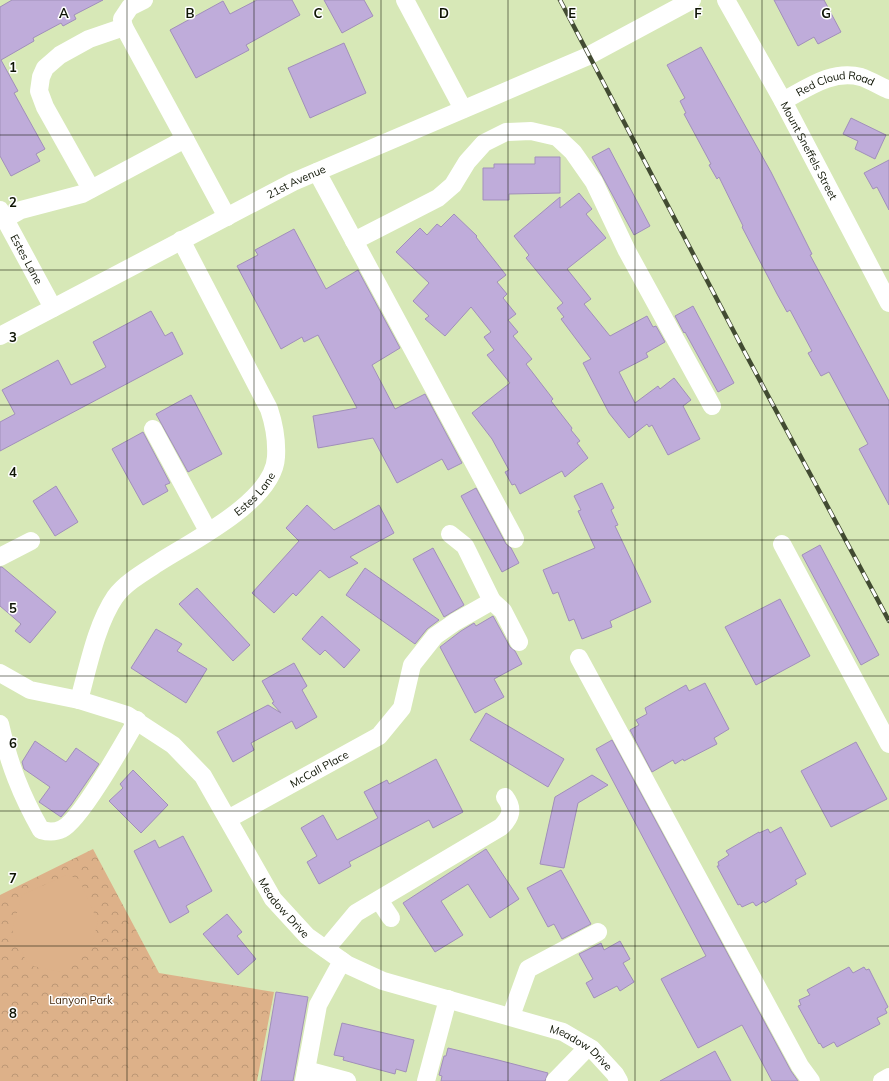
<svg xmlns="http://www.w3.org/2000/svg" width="889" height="1081" viewBox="0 0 889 1081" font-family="Mulish,sans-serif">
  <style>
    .park { fill: url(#park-crowns) }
    .pitch { fill: #ddb189 }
    .building { fill: #bfacda; stroke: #a18fba }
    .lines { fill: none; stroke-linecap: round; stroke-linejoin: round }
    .minor { stroke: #fff; stroke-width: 18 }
    .rail-casing { stroke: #424b32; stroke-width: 4.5 }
    .rail { stroke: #fff; stroke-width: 3; stroke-dasharray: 9; stroke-linecap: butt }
    .grid { fill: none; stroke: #0e1404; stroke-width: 1; stroke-opacity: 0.55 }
    .labels { text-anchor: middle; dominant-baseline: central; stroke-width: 3; stroke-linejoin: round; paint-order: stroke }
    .street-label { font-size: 11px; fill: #0e1404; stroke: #fff }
    .park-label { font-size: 11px; fill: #482c10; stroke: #fff }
    .grid-label { font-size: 13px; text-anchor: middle; font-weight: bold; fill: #0e1404; stroke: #fff; stroke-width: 3; stroke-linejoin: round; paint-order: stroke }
  </style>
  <defs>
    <pattern id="park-crowns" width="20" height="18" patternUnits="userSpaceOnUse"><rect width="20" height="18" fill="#ddb189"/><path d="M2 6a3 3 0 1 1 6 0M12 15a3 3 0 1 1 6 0" fill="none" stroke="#bc9775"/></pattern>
  </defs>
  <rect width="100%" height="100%" fill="#d7e8b7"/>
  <!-- park -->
  <path class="park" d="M93,849L159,973L274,992L257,1081H0V895Z"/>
  <!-- pitch -->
  <path class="pitch" d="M66,875L79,879L98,922L91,948L61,972L28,965L12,930L22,895Z"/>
  <!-- building -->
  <path class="building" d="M12,0H103L74,15L76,19L63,26L61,23L33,38L34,41L1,60L18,91L14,93L45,149L36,154L40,161L11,176L0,156V7Z
    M257,0H292L300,15L246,45L249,50L196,78L170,30L223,1L230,14Z
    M324,0H364L373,16L342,33Z
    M774,0H824L841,32L818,44L814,37L798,46Z
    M344,43L366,93L310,118L288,68Z
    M701,47L771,172L812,254L810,255L889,401V505L859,449L868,444L829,372L821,376L808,353L812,351L790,310L787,312L777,294L742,227L743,226L719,177L717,179L709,165L711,164L684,114L686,113L680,101L685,98L667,65Z
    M851,118L886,135L875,159L855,149L858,141L843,134Z
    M609,148L650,226L634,235L592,157Z
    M535,157H560V193L509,194V200H483V168H494V164H535Z
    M889,160V210L877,187L873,189L864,173Z
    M579,193L592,209L586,214L606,238L567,269L591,299L584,304L610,336L647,316L653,327L656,326L665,342L646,353L648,357L619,372L635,403L658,386L660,389L674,378L691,400L683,406L700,439L668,455L652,425L649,427L647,424L629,438L609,413L583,363L591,359L561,319L564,317L557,308L563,303L526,258L529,255L514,236L560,197V208Z
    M454,214L477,236L476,237L506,275L497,282L507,294L503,298L516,314L508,320L518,332L513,336L532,359L526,364L553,399L551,401L572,428L571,430L580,441L577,443L588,458L565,477L562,471L520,494L515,484L512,485L505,472L509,470L492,439L472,413L510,383L487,355L494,350L484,337L491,332L471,307L445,336L425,319L429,316L413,301L429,283L396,252L420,228L427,235L437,224L441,227Z
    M294,229L326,289L358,270L400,348L372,365L395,409L425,394L462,463L448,470L442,459L397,483L373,438L318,448L313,416L357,408L318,335L304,342L302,337L281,349L237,266L258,255L255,250Z
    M693,306L734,383L718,392L685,332L684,333L675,316Z
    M151,311L165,336L172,332L183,354L0,451V422L15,414L2,390L58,360L71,385L93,374L106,367L93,342Z
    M191,395L222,454L188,472L156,414Z
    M143,432L170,483L165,485L168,491L143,505L112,449Z
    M602,483L614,508L611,510L618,525L615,526L651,602L610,621L612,627L582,639L574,619L569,621L558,592L553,594L543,570L595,548L578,511L581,510L574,496Z
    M56,486L78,522L55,536L33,501Z
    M476,488L506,544L511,548L519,563L502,572L461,496Z
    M307,505L334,530L379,505L394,533L350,557L358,563L329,578L320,570L296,596L293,593L274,613L252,593L299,541L286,528Z
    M820,545L879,655L861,665L802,555Z
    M433,548L464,605L444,617L413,559Z
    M0,567H2L56,612L30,643L15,631L21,624L0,606Z
    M365,568L439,620L427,629L415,644L346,595Z
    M197,588L250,645L233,661L179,604Z
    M780,599L810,656L756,685L725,627Z
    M322,616L360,650L344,668L325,650L320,655L302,639Z
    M493,616L510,647L515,651L522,664L494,679L504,697L475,713L440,647L461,631L474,623L476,626Z
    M156,629L182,644L177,651L207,669L186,703L131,668Z
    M294,663L307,686L302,690L317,717L296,729L292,721L251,743L254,750L233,762L217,732L268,705L281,713L272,703L274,702L262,681Z
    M705,683L729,729L714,738L717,744L684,761L683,759L675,764L673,760L652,772L630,730L639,725L636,720L647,714L645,708L686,685L689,691Z
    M486,713L564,759L548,787L470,740Z
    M612,740L791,1071L798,1081H772L742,1025L698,1048L661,979L706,956L596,749Z
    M35,741L66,762L76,748L99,764L71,805L61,817L39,802L50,787L24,769L22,762Z
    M856,742L887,799L831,827L801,771Z
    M436,759L463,812L433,828L429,820L349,862L351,866L319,884L307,862L317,856L301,828L323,815L337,840L378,818L364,792L387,780L389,784Z
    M133,770L168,805L141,833L109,801L123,788L120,784Z
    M592,775L608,785L578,803L564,868L540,864L555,797Z
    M781,827L806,874L795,880L797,884L765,903L764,901L756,906L753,902L742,907L740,904L738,905L717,866H719L718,862L729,855L726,851L759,832V833L768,829L770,833Z
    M183,836L212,891L186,906L189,912L170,923L134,851L155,840L159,848Z
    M486,849L519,899L490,918L468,884L441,901L463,935L435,952L403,903Z
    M561,870L591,924L562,939L554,924L548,927L527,888Z
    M227,914L242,932L237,936L256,959L238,975L203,934Z
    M620,941L630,959L623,963L634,982L620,991L617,986L594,998L586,983L593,979L579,954L601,943L604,950Z
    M849,967L853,973L864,967L866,970L869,969L888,1007L885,1009L887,1013L877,1018L880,1024L837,1047L834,1042L823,1048L820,1043L819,1044L798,1006L801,1005L799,1000L810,995L807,990Z
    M276,992L308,997L293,1081H261Z
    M342,1023L414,1040L406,1072L396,1069L395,1074L343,1060L344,1057L334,1055Z
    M448,1048L498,1060L548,1073L545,1081H441L442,1076L439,1075L444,1056H446Z
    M715,1051L731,1081H660Z"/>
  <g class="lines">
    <!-- minor -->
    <g class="minor">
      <path d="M144,0L130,7L122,19L124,27L185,139"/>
      <path d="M405,0L463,109"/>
      <path id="s1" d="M726,0L783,101L889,303"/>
      <path id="s2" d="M783,101C806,89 832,69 861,77C870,80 880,86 889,90"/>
      <path d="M317,172L515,539"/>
      <path d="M91,189L45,107L39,91L41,77L45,68L60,55L89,39L124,27"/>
      <path id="s3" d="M0,210L53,308"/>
      <path d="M5,219L21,210L82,194L185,139L227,217"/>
      <path d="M354,241L438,198L453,185L467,162L484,143L506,132L531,131L557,137L573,152L594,182L627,251L712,406"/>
      <path id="s4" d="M0,336L293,182L586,57L692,0"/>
      <path d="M153,429L208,531"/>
      <path d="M782,544L889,744"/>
      <path d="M0,557L31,541"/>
      <path d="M492,601L503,611L519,642"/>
      <path d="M579,658L800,1066L811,1081"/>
      <path id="s5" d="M0,673L30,690L79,700L127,715L173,745L203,776L273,899L307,936L348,965L383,981L563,1032L592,1049L615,1074L619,1081"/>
      <path id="s6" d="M79,700C88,668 96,625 115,597C125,583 144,572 158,563C192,541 274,501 276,457C277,440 274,424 269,409L181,240"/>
      <path d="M0,724C9,764 21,795 41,830C48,832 56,832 62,829C80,821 125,741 137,720"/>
      <path id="s7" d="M228,819L379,736L402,708L412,665L435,636L455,622L492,601L465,546L450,534"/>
      <path d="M379,900L391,918"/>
      <path d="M326,949L356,913L501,827C511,817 514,809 505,797"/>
      <path d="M511,1016L528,969L598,932"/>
      <path d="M306,1070L347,1081"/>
      <path d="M304,1081L318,1005L342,961"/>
      <path d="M426,1081L448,999"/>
      <path d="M555,1081L588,1047"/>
      <path d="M882,1081L889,1077"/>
    </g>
    <defs>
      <path id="rail" d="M560,0L743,349L889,621"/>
    </defs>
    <!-- rail casing -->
    <use href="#rail" class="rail-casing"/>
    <!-- rail -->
    <use href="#rail" class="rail"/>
  </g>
  <!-- grid -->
  <path class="grid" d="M127,0V1081M254,0V1081M381,0V1081M508,0V1081M635,0V1081M762,0V1081M0,135H889M0,270H889M0,405H889M0,540H889M0,676H889M0,811H889M0,946H889"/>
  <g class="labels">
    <!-- street labels -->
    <g class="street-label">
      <text stroke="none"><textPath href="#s2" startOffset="57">Red Cloud Road</textPath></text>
      <text stroke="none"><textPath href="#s1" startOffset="172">Mount Sneffels Street</textPath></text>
      <text stroke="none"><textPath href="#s4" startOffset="334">21st Avenue</textPath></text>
      <text stroke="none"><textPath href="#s3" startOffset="56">Estes Lane</textPath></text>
      <text stroke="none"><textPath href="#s6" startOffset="284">Estes Lane</textPath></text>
      <text stroke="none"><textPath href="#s7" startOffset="104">McCall Place</textPath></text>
      <text stroke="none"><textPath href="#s5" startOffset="388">Meadow Drive</textPath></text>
      <text stroke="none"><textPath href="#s5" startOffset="724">Meadow Drive</textPath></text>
    </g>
    <!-- park labels -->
    <g class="park-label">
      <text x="81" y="1000">Lanyon Park</text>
    </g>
  </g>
  <g class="grid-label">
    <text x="64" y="18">A</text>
    <text x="190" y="18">B</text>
    <text x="318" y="18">C</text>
    <text x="444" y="18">D</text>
    <text x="572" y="18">E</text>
    <text x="698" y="18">F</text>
    <text x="826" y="18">G</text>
    <text x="13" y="72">1</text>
    <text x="13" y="207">2</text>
    <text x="13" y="342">3</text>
    <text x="13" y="477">4</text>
    <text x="13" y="613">5</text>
    <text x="13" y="748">6</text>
    <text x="13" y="883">7</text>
    <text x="13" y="1018">8</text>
  </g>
</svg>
